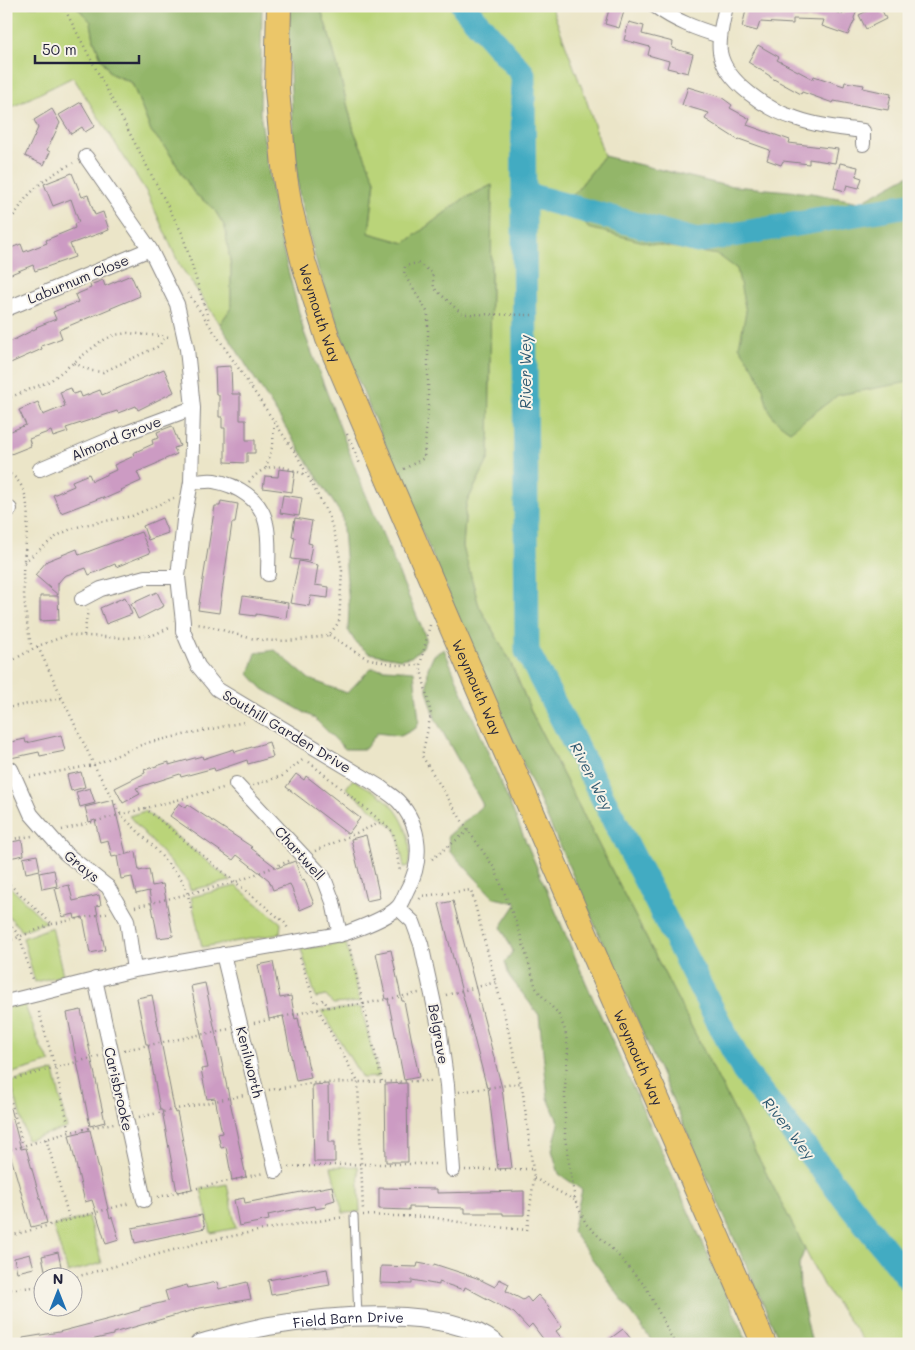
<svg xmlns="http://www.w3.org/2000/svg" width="915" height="1350" viewBox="0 0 915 1350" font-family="Mali,sans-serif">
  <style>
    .green { fill: #bad479; stroke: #6e7b5a }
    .forest { fill: #93b669; stroke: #5a6c52 }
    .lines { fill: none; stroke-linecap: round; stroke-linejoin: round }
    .river { stroke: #42abc2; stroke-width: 25 }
    .building { fill: #cc9bc3 }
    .service-casing { stroke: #868482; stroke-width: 9 }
    .minor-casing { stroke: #868482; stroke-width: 16 }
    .tertiary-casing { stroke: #868482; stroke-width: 20 }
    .trunk-casing { stroke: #868482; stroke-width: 26 }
    .path { stroke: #868482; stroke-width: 2.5; stroke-dasharray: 1 4; stroke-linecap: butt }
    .service { stroke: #fff; stroke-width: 7 }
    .minor { stroke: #fff; stroke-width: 14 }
    .tertiary { stroke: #fff; stroke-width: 18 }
    .trunk { stroke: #ebc669; stroke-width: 24 }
    .labels { text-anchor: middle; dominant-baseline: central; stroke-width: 4; stroke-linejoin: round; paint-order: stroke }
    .street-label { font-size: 14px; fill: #22223b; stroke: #f7f3e8 }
    .water-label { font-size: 15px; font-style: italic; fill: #2f5971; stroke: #f7f3e8 }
  </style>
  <rect width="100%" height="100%" fill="#f7f3e8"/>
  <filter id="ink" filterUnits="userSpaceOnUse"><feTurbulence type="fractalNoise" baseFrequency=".02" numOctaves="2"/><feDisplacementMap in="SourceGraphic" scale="10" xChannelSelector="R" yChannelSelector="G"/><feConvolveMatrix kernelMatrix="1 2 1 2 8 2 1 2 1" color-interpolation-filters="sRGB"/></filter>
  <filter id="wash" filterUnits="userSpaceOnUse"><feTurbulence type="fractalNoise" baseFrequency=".0096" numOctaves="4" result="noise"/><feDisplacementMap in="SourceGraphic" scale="20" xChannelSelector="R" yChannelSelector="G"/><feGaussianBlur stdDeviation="1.12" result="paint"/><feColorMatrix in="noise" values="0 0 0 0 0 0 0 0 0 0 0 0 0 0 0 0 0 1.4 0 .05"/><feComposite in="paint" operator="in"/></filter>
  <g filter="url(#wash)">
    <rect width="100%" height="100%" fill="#ebe5c8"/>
    <!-- green -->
    <path class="green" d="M6,6H76L91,22L94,40L101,58L111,74L132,83L151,131L168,151L194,193L214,209L225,227L231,267V308L220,324L179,264L147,193L73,77L6,110Z
      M320,6H551L586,99L604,156L570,199L849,210L909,195V1344H866L823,1285L535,720L509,659L479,606L463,547L466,504L489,458L492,185L463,199L405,243L369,233L375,180L354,131L332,45Z
      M353,779C363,786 376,791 386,800C404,815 414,843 408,866L404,867L398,835L394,828L346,788Z
      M145,811L231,881L190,890L188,882L129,816Z
      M6,884L11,888L46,922L22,931L6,913Z
      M236,886L281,923L280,934L202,947L191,897Z
      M52,927L63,975L35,982L23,938Z
      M346,943L360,1002L333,1004L326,996L316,998L301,949Z
      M24,1003L41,1048L51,1062L9,1074L6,1062V1008Z
      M361,1007L379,1077L362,1078L322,1011Z
      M54,1071L67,1128L27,1140L11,1082Z
      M358,1166L360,1212L343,1213L331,1167Z
      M227,1184L236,1228L211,1233L201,1189Z
      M88,1217L102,1263L68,1273L53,1226Z"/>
    <!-- forest -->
    <path class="forest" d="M76,6H262L260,112L277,227L304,332L361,483L426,638L423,647L411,657L400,659L369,653L356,643L348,630L349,607L342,516L220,324L231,308V267L225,227L214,209L194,193L168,151L151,131L132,83L124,79L111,74L101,58L94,40L91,22Z
      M291,6H320L332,45L354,131L375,180L369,233L405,243L463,199L492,185L489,458L466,504L463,547L479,606L509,659L535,720L805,1249L799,1264L800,1290L812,1344H781L466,635L354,371L318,269L299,195L293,133L288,33Z
      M604,156L723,185L811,193L860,202L909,175V382L838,395L790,431C760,412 771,403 758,376C753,366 745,356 739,346L746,312L737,269L718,255L652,244L588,228L570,199Z
      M444,649L587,985L748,1344H654L572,1231L582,1190L559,1174L552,1150L559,1124L548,1098L539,1015L509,976L505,962L513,951L501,927L517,903L494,898L450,851L448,836L483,805L435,718L427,690L428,668L434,655Z
      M275,650L309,679L347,693L371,668L414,671L419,721L416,728L401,736L377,733L365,749H345L314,718L263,689L249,674L256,653Z"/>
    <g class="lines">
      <!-- river -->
      <path class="river" d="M463,6L523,74L527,651L744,1071L909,1279
        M524,194L697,241L909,205"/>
    </g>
    <g id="blocks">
      <!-- building -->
      <path class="building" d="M610,6L625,8L619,28L605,24Z
        M747,6H821L842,14L859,6L854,18L855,21H854L848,35L822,26L824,20L793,19V24L760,22L757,31L742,27Z
        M877,6H880L886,19L866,29L859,15Z
        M629,22L644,26L642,34L673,42L672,48L693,54L688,73L667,68L669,61L648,55L650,47L624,40Z
        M758,45L779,57L777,60L813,79L814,76L844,86L845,82L864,85L863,88L891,94L888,110L860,105V106L834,101L833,103L802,92L801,94L770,77V76L748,62Z
        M688,87L721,97L732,105L730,108L750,119L747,125L790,140L789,143L838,149L835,163L809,159V164L783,161L781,165L767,160L770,150L739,139L738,140L705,119L709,113L682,105Z
        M81,102L95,126L85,132L82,127L71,134L59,115Z
        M52,109L60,123L47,150L50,152L44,165L25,156L38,128L34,120Z
        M840,163L858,167L856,176L862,178L859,188L847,185L845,191L834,188Z
        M72,173L82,197L88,195L95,215L103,212L109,230L70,244L75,257L35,271L33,265L6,276V250L21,244L24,252L47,243L46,240L75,228L74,224L79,222L71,199L53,206L44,184Z
        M131,275L140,296L59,330L62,338L41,346L42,349L6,365V344L37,328L36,327L56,319L53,312L78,302L75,295L91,288L90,285L103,280L105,286Z
        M231,366L232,394H240V420H246V440H255V453H247V463L225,462V428H222V417H219V395H216L215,367Z
        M164,369L174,392L138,410L136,406L118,413L117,411L66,428L68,432L53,437L51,431L29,439L31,446L11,454L6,442V433L26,425L19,410L38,402L43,415L65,406L60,392L71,388L73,394L80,392L82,397L100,390L102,395Z
        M172,426L180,446L174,448L177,454L158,462V463L137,472L141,481L121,490L122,491L104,499L103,497L61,513L53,495L74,486L72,481L89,474L92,481L116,470L114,465L134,456L133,453L153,444L152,440L159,438L157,432Z
        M279,469L295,471L292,492L263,488L265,476L278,477Z
        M283,495L302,498L299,516L280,513Z
        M221,501L238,504L235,523H232L219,613L198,610L215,506H220Z
        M162,518L168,533L148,540L143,526Z
        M295,518L312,521L308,543L312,544L309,561L291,559L295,537L292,536Z
        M141,532L150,553L116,567L115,564L89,575L86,568L64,576L58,583V595L35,575L47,561L77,549L79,555Z
        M299,561L318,565L315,585L329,587L328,598L311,596L309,606L290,603Z
        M157,592L164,606L138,619L131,604Z
        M40,596H58L59,620L40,621Z
        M243,596L288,603L286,619L256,614V616L240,614Z
        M125,597L132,614L106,624L100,608Z
        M61,735L65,751L40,756L39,752L6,759V743L25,739L26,743Z
        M269,742L273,757L248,764L247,760L215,771L214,768L181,777L180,774L136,788L140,794L123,803L115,788L145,773L144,770L169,762V765L202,756L203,759L234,749L235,752Z
        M81,772L85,787L71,791L67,775Z
        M296,774L304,780L306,776L360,818L348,834L286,787Z
        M90,788L95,803L80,807L76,792Z
        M113,800L126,854L112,857L108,840L100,842L95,820L89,822L85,807Z
        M179,803L186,808L188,805L252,847L251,848L277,868L295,861L302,880L304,879L314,904L300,910L290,884L273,890L269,880L237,855L233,860L170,816Z
        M366,835L380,898L366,901L351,839Z
        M22,840L24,855L9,858L6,843Z
        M136,852L139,871L149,869L152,886L163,884L173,936L158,938L149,891L136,894L132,877L121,879L117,856Z
        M37,855L40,870L26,873L23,858Z
        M54,870L57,886L42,889L39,873Z
        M69,885L73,901L99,895L101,905L96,906L105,950L90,953L83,917L75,919L74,914L62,917L55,888Z
        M453,901L502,1088L512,1168L498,1169L488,1087L487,1088L439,904Z
        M391,950L402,1001H404L419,1077L404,1080L388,999H386L376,953Z
        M273,962L280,998L291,996L295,1019L298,1018L311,1078L296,1081L283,1016L269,1019L258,965Z
        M205,983L246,1177L232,1180L226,1147L221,1148L218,1134L222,1133L215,1098L207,1099L201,1069L208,1068L191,986Z
        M152,995L175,1113L177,1112L180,1126L192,1189L177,1192L162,1110H160L148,1044H146L137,998Z
        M81,1010L105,1122L90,1126L67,1013Z
        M407,1083L408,1162H386L385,1084Z
        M328,1084L329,1142H335V1162H314L312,1085Z
        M10,1108L21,1149L26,1148L47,1223L31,1227L9,1150L6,1151V1109Z
        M90,1130L110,1218L112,1217L119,1240L106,1244L92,1200L85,1202L69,1135Z
        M332,1186L335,1200L325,1203L326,1207L315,1209L314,1206L277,1213L268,1215L269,1220L239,1226L234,1200L244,1198L245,1203Z
        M379,1188L437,1189V1193L524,1191V1215H503V1213H465V1208L409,1207V1210L379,1209Z
        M202,1215L205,1228L135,1243L132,1228Z
        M58,1252L61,1266L45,1270L42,1256Z
        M30,1254L34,1268L17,1272L14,1258Z
        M418,1263L434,1266V1264L477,1278L495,1287L499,1279L509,1284L506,1291L523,1300L527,1297L531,1302L538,1295L550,1308L549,1309L562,1327L556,1331L566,1344H547L532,1324L528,1328L514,1313L465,1287L464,1290L439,1282V1285L412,1280V1284L380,1283L381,1266L417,1267Z
        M327,1269L330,1285L271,1295L268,1280Z
        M217,1282L219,1289L247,1282L251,1299L194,1309V1310L113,1333V1335L73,1344H24L23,1338L59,1332L113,1318L140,1310V1308L168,1301L165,1291L187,1285L188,1288Z
        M623,1329L631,1339L624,1344H603Z"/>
    </g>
  </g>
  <g filter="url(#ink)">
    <use href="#blocks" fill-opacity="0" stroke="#868482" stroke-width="1"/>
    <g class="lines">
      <defs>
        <path id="service" d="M354,1216L358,1317"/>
        <path id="minor" d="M655,6C675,21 697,29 720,36
          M726,6C723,21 718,37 720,52C725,82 768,110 795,118C817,126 840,128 863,131V144
          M6,309L150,249
          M40,469L118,436L193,408
          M191,482C199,482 207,480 214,481C237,485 261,499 266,523C270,540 268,557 268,574
          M6,509H10
          M82,599L101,589L145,577H178
          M11,769L31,814L65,853L108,887L127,920L134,970
          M236,784L324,878L333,902L340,935
          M398,908L413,922L421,944L439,1027L447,1085L453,1170
          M223,954L276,1171
          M95,979L144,1200
          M6,1002L134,970L346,933C360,928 388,918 398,907C402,903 404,896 407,890C423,862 422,826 398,801C393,796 386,792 380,787L217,689L198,666L183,631V622L178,577L184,520L191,482L193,408L187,349L177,304L150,249L86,157"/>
        <g id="tertiary">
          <path id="s1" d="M199,1344C222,1338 246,1330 269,1326C329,1316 446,1304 496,1344"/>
        </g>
        <g id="trunk">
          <path id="s2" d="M279,6L277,90L285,177L290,207L304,264L328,339L454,633L764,1344"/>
        </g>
      </defs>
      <!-- service casing -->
      <use href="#service" class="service-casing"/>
      <!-- minor casing -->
      <use href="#minor" class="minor-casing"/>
      <!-- tertiary casing -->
      <use href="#tertiary" class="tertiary-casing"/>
      <!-- trunk casing -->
      <use href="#trunk" class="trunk-casing"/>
      <!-- path -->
      <path class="path" d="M63,6L182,233L209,321
        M6,222C16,216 19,207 26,198C41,181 54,173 73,163
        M188,293L298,457L329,517L337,542L342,571L339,622L329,635C306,640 280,643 256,639C235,636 217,626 196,624
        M74,363L92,371L103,372L159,346L165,337
        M6,399L50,381L100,342L114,335L128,333L171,337
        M347,434L360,464
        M266,468L273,444L274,421
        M404,469L424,458L428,407V313L404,274L405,266L417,263L432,272L434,288L462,314L533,315
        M6,472C41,487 23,545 23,575C24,599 26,625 32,648
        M249,482C269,459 282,466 306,475
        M24,562L57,536L71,529L84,525L132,516L174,498
        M430,625L420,665L431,714L422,756L464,824L495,869L519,930L536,988L545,1000L558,1013L565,1030L568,1049L565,1087V1138L575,1200L586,1224L616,1253L646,1287L675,1344
        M84,635L88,610
        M329,635L366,658L396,665H420
        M38,647L94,765L121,815L151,844L183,881L188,895L192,912
        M6,664L38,646L68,635L126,638L153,635L169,628
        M6,708L62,698
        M309,762L382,822
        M30,777L94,765L146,743L244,722
        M253,785L282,776L305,758
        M145,808L284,922L289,930
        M62,830L223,788
        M6,840L32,836
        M315,851L382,822L393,832L400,872
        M432,859L468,831
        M6,881L52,924L6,942
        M135,907L236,882L289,861
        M6,919L20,937L32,979
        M52,924L107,913
        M300,958L315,1003L324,1000L328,1007L363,1004L349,945
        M446,995L496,982
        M318,1009L358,1082L434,1081
        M39,1012L55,1067L70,1132
        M254,1023L328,1007
        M124,1050L229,1029
        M6,1081L99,1056
        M382,1081L363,1004L419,993
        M6,1083L23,1146
        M269,1090L314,1083L358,1082L363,1211
        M459,1092L521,1083
        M139,1117L244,1095
        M46,1139L70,1221
        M6,1151L70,1132L114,1123
        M289,1167L360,1164H438
        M465,1170L532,1169
        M534,1178L574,1200
        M158,1197L264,1173
        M363,1215L431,1217L475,1225L527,1230L534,1178L523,1093L506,1021L471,890L422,896L418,901
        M6,1237L130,1203
        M72,1278L202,1242L278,1227L345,1217
        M6,1290L42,1286"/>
      <!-- service -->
      <use href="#service" class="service"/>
      <!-- minor -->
      <use href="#minor" class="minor"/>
      <!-- tertiary -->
      <use href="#tertiary" class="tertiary"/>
      <!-- trunk -->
      <use href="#trunk" class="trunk"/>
    </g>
  </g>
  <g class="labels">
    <!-- street labels -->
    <g class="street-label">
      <text transform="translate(78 279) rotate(-22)">Laburnum Close</text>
      <text stroke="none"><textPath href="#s2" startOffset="312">Weymouth Way</textPath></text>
      <text transform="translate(116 438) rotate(-22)">Almond Grove</text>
      <text stroke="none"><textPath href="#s2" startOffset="718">Weymouth Way</textPath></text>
      <text transform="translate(287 731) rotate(31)">Southill Garden Drive</text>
      <text transform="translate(300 853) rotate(48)">Chartwell</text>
      <text transform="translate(82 866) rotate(39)">Grays</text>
      <text transform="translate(439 1034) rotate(80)">Belgrave</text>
      <text stroke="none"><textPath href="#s2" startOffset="1122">Weymouth Way</textPath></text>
      <text transform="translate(250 1062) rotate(76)">Kenilworth</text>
      <text transform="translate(119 1089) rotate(77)">Carisbrooke</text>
      <text stroke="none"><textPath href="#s1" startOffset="152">Field Barn Drive</textPath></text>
    </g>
    <!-- water labels -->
    <g class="water-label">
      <text transform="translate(525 372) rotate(-90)">River Wey</text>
      <text transform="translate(592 776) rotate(63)">River Wey</text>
      <text transform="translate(789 1128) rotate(52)">River Wey</text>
    </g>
  </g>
  <!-- margin -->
  <rect width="915" height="1350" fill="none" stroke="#f7f3e8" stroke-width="25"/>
  <!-- north arrow -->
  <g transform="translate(58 1292)"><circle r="24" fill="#f7f3e8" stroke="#a29fa3"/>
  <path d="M0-4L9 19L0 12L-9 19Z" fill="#1f6fb2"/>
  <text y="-8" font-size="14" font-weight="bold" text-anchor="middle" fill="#22223b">N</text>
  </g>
  <!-- scale -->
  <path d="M35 55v8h104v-8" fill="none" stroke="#22223b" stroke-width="2.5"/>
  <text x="42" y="55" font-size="15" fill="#22223b" stroke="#f7f3e8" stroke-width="4" paint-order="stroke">50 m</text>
</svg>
